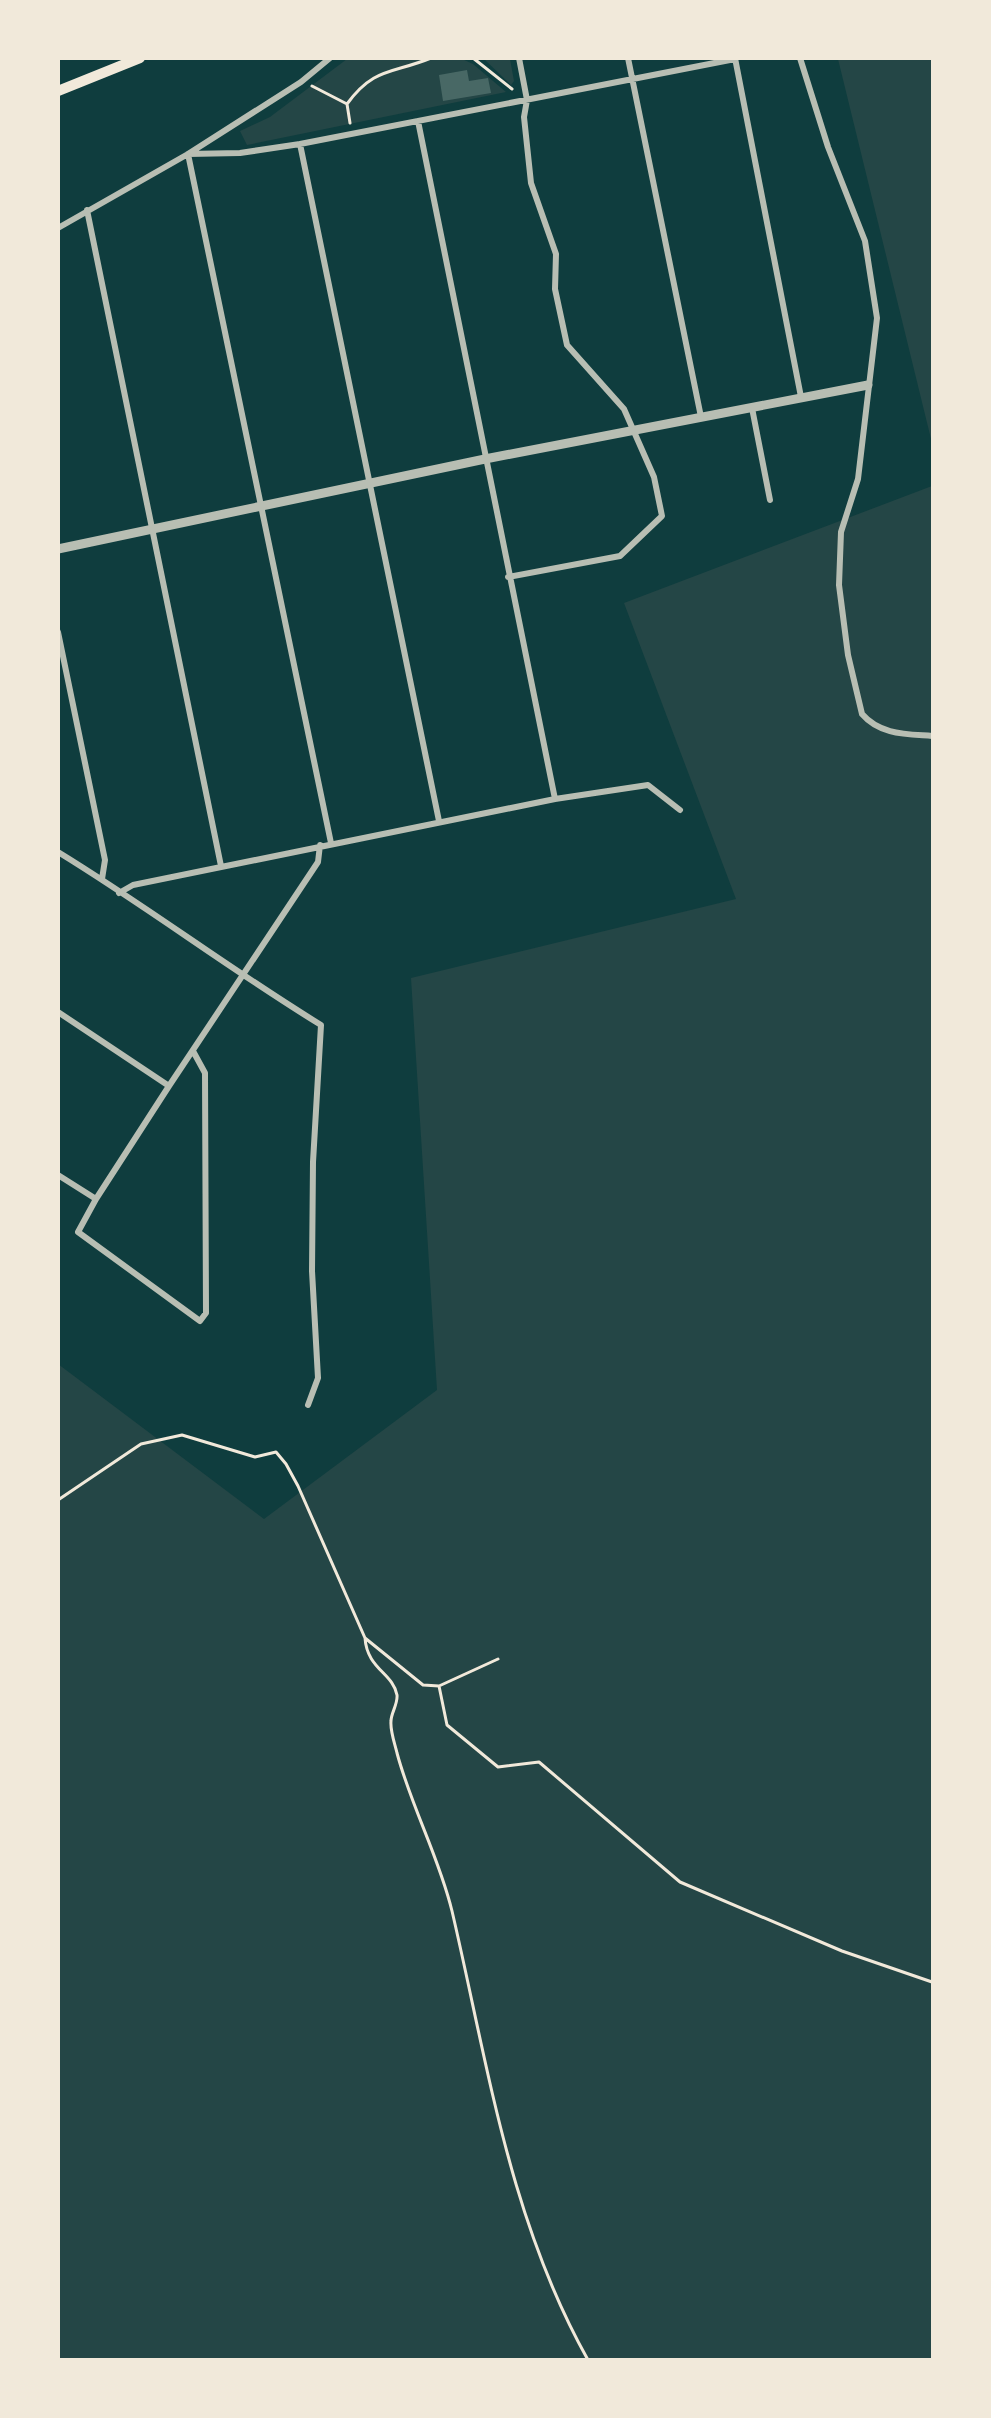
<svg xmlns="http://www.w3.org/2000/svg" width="991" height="2418" viewBox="0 0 991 2418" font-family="Karla,sans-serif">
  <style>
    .green { fill: #244646 }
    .building { fill: #486865 }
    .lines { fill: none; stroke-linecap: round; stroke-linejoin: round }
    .path { stroke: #f1e9da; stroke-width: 3 }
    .minor { stroke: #b8beb3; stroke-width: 6 }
    .tertiary { stroke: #b8beb3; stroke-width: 9 }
    .secondary { stroke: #f1e9da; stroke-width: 10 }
  </style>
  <rect width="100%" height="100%" fill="#0f3d3e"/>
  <!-- green -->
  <path class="green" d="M347,59H462L473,64L506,92L247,145L240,131L270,117Z
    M484,59H510L514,81L511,85Z
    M838,59H932V443Z
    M932,486V2359H59L58,1364L264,1519L437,1390L411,978L736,899L624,603Z"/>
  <!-- building -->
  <path class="building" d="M467,70L469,81L488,78L491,93L443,101L439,75Z"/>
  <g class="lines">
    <!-- path -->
    <path class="path" d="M473,58L512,89
      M312,86L347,104C374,67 392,74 431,58
      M347,104L350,123
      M58,1500L141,1444L182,1435L255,1457L276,1452L286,1464L298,1486L365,1638L423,1685L439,1686L498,1659
      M365,1638C367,1669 393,1673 397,1695C398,1704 391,1713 391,1721C390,1731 395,1744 397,1753C411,1806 439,1857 452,1911C488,2065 509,2219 588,2360
      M439,1686L447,1725L498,1767L539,1762L680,1882L842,1951L932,1982"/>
    <!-- minor -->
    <path class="minor" d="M628,58L701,417
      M735,58L801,397
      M800,58L828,147L865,241L877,318L858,479L841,532L839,585L848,655L862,714C880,735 907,734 932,736
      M300,144L439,821
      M188,154L331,843
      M188,154L240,153L300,144L735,59
      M87,210L221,866
      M58,228L188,154L301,82L330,58
      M752,408L770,500
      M508,577L620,556L662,516L654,477L624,409L567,345L555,289L556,254L531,183L524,117L527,100L519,58
      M58,632L105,860L102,879
      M555,799L648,785L680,810
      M58,852C148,907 231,970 321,1025L313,1162L312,1271L318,1378L308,1405
      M119,893L133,885L555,799L418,121
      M58,1012L169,1086
      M193,1051L205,1073L206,1313L200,1321L78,1232L96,1199L169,1086L318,862L320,845
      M58,1175L96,1199"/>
    <!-- tertiary -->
    <path class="tertiary" d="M58,549L485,459L868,385"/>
    <!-- secondary -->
    <path class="secondary" d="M58,91L140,58"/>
  </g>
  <!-- border -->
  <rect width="991" height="2418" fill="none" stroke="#f1e9da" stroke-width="120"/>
</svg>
